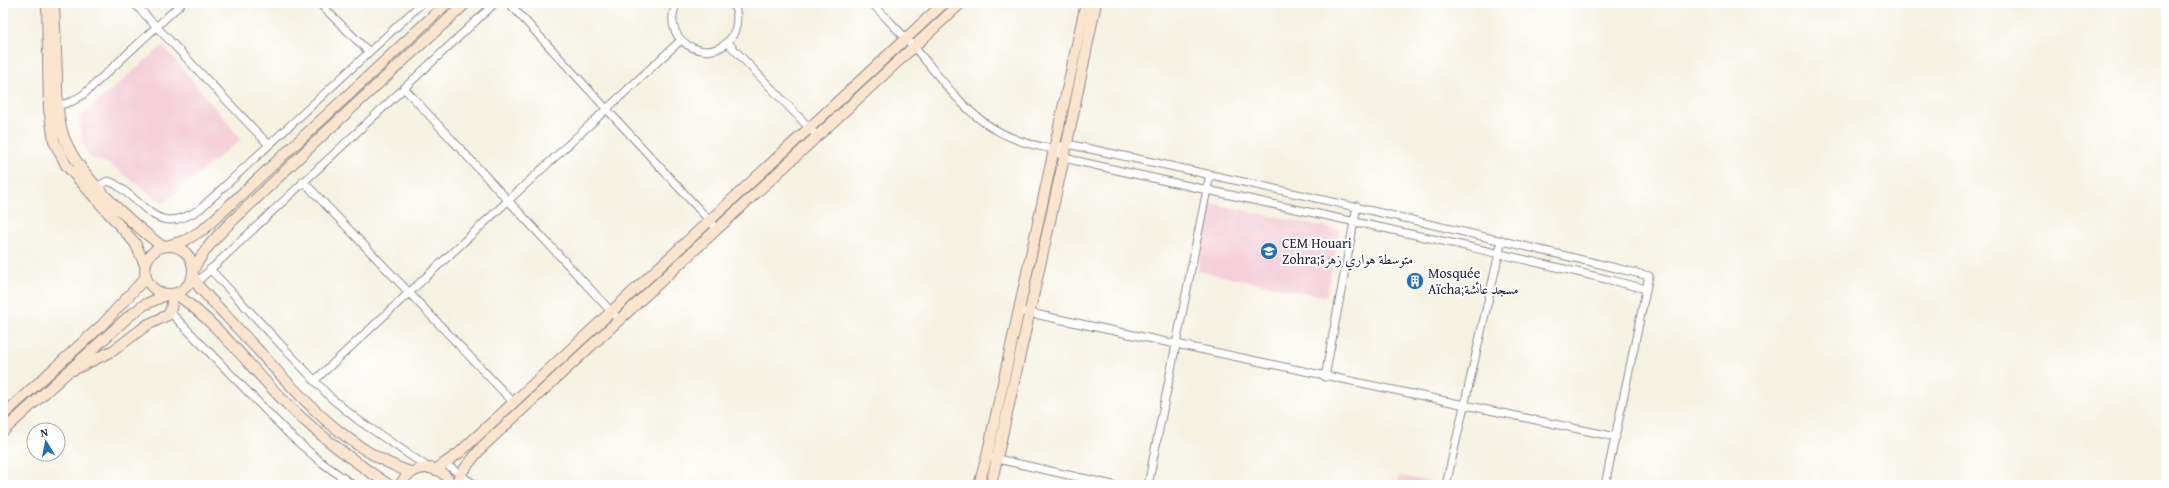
<svg xmlns="http://www.w3.org/2000/svg" width="2169" height="488" viewBox="0 0 2169 488" font-family="'Gentium Book Plus',Amiri,serif">
  <style>
    .built { fill: #f5cfd9 }
    .lines { fill: none; stroke-linecap: round; stroke-linejoin: round }
    .street-casing { stroke: #8c8a8e; stroke-width: 9 }
    .secondary-casing { stroke: #8c8a8e; stroke-width: 12 }
    .street { stroke: #fff; stroke-width: 7 }
    .secondary { stroke: #fce5cf; stroke-width: 10 }
    .labels { text-anchor: middle; dominant-baseline: central; stroke-width: 4; stroke-linejoin: round; paint-order: stroke }
    .poi-label { font-size: 14px; fill: #22223b; stroke: #fff; text-anchor: start }
  </style>
  <rect width="100%" height="100%" fill="#fff"/>
  <filter id="ink" filterUnits="userSpaceOnUse"><feTurbulence type="fractalNoise" baseFrequency=".025" numOctaves="2"/><feDisplacementMap in="SourceGraphic" scale="8" xChannelSelector="R" yChannelSelector="G"/><feConvolveMatrix kernelMatrix="1 2 1 2 8 2 1 2 1" color-interpolation-filters="sRGB"/></filter>
  <filter id="wash" filterUnits="userSpaceOnUse"><feTurbulence type="fractalNoise" baseFrequency=".012" numOctaves="4" result="noise"/><feDisplacementMap in="SourceGraphic" scale="16" xChannelSelector="R" yChannelSelector="G"/><feGaussianBlur stdDeviation="0.9" result="paint"/><feColorMatrix in="noise" values="0 0 0 0 0 0 0 0 0 0 0 0 0 0 0 0 0 1.4 0 .05"/><feComposite in="paint" operator="in"/></filter>
  <g filter="url(#wash)">
    <rect width="100%" height="100%" fill="#f5f2e2"/>
    <!-- built -->
    <path class="built" d="M163,45L241,139L163,203L109,164L91,158L82,143L79,118Z
      M1210,203L1340,230L1326,297L1197,271Z
      M1399,476L1440,483L1439,485H1397Z"/>
  </g>
  <g filter="url(#ink)">
    <g class="lines">
      <defs>
        <path id="street" d="M134,3L269,145
          M319,3L369,52
          M509,3L717,229
          M677,3C656,45 720,71 735,30C738,21 737,11 733,3
          M872,3C886,18 900,32 914,47C959,99 980,139 1055,149
          M727,42L817,136
          M404,88L619,320
          M55,107L73,101L84,94L182,3
          M303,181L513,402
          M97,186L108,181L115,184C148,205 157,237 200,209L422,3
          M210,269L331,398L358,420L429,468
          M189,285L197,282L495,3
          M170,312L291,436L321,462L353,485
          M1025,312L1616,437
          M1325,377L1357,206
          M314,381L681,40
          M993,458L1113,485
          M444,463L475,485
          M1148,485L1210,174
          M1446,485L1502,240
          M1605,485L1649,276C1456,229 1262,185 1067,144L1055,149L1064,158C1258,203 1453,240 1646,289"/>
        <path id="secondary" d="M47,3L49,109L54,141L66,165L135,243L145,265
          M54,3C55,27 56,52 57,76C57,95 57,113 62,131C73,172 130,222 163,247
          M145 270a24 24 0 1 1 48 0a24 24 0 1 1-48 0Z
          M167,246L186,240L204,229L447,3
          M194,269C209,238 240,215 264,191C330,127 399,65 466,3
          M193,274L199,287C219,308 238,329 258,350C301,398 347,450 410,472
          M176,294C216,322 246,362 280,397C313,431 350,459 389,485
          M73,370L114,350L147,325L168,315L171,309L173,295
          M3,415L102,325L146,277
          M3,431L128,317L144,305L166,295
          M435,470L459,453L944,3
          M400,485C411,464 441,461 451,485
          M455,485L462,472L482,447L961,3
          M979,485L987,456L1086,3
          M991,485L1064,158L1096,3"/>
      </defs>
      <!-- street casing -->
      <use href="#street" class="street-casing"/>
      <!-- secondary casing -->
      <use href="#secondary" class="secondary-casing"/>
      <!-- street -->
      <use href="#street" class="street"/>
      <!-- secondary -->
      <use href="#secondary" class="secondary"/>
    </g>
  </g>
  <!-- icons -->
  <defs>
    <symbol id="school-disc" viewBox="-11 -11 22 22"><circle r="9.5" fill="#1f6fb2" stroke="#fff"/><path d="M0-5L7-2L0 1L-7-2ZM-4 1L0 2.5L4 1V4Q0 6-4 4Z" fill="#fff"/></symbol>
    <symbol id="building-disc" viewBox="-11 -11 22 22"><circle r="9.5" fill="#1f6fb2" stroke="#fff"/><path d="M-4-6H4V6H1V3H-1V6H-4ZM-2.5-4.3h1.7v1.8h-1.7ZM.8-4.3h1.7v1.8H.8ZM-2.5-1h1.7V.8h-1.7ZM.8-1h1.7V.8H.8Z" fill="#fff"/></symbol>
  </defs>
  <g fill-rule="evenodd">
    <use href="#school-disc" x="1259" y="241" width="20" height="20"/>
    <use href="#building-disc" x="1405" y="271" width="20" height="20"/>
  </g>
  <g class="labels">
    <!-- poi labels -->
    <g class="poi-label">
      <text x="1282" y="243">CEM Houari<tspan x="1282" dy="16">Zohra;متوسطة هواري زهرة</tspan></text>
      <text x="1428" y="273">Mosquée<tspan x="1428" dy="16">Aïcha;مسجد عائشة</tspan></text>
    </g>
  </g>
  <!-- margin -->
  <rect width="2169" height="488" fill="none" stroke="#fff" stroke-width="16"/>
  <!-- north arrow -->
  <g transform="translate(46 442) rotate(350)"><circle r="19" fill="#ffffff" stroke="#a7a7b1"/>
  <path d="M0-3L7 15L0 10L-7 15Z" fill="#1f6fb2"/>
  <text y="-6" font-size="11" font-weight="bold" text-anchor="middle" fill="#22223b">N</text>
  </g>
</svg>
